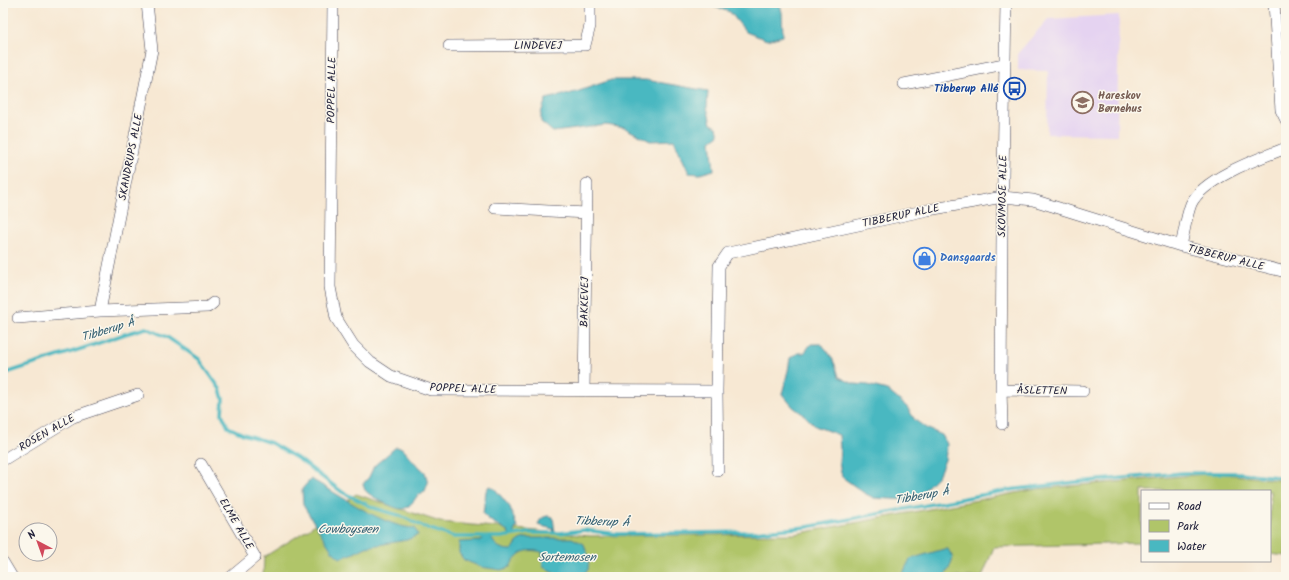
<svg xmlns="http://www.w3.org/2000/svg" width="1289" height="580" viewBox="0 0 1289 580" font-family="Kalam,sans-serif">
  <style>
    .built { fill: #e5d3f1 }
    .green { fill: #b0c569; stroke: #697452 }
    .water { fill: #49b8c1; stroke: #366d7e }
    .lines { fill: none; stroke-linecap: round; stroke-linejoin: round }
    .stream { stroke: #49b8c1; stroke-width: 3.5 }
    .street-casing { stroke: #424052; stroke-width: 12 }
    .street { stroke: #fff; stroke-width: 11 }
    .labels { text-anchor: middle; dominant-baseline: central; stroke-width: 3; stroke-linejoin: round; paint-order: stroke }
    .street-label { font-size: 11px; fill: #22223b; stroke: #fbf7ec }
    .transit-label { font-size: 11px; font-weight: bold; fill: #164399; stroke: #fbf7ec; text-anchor: end }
    .education-label { font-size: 11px; font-weight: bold; fill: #785e54; stroke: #fbf7ec; text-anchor: start }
    .shop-label { font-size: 11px; font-weight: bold; fill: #366cbe; stroke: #fbf7ec; text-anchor: start }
    .water-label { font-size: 12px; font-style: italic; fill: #325e71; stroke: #fbf7ec }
  </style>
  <rect width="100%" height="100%" fill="#fbf7ec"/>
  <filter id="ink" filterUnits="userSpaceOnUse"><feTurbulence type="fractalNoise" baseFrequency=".025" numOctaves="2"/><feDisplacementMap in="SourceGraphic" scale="8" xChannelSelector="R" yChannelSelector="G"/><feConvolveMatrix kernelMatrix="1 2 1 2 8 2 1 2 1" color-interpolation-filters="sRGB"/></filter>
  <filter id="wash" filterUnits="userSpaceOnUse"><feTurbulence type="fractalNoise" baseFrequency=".012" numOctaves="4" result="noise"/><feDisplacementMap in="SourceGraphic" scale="16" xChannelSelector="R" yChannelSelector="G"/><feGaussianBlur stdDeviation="0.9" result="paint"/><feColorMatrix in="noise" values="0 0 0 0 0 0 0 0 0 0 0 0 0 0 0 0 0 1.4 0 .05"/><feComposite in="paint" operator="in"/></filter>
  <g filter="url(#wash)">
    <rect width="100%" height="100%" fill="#f7e8d3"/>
    <!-- built -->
    <path class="built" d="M1119,15L1117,135L1047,134L1048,71L1018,70V53L1048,19Z"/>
    <!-- green -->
    <path class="green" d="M1217,473L1286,481V556L1270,554V491H1142V543L994,547L982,577H308L296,572L285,577H263L264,557L307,530L356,494L440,522L590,536L795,534L1037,489Z"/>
    <!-- water -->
    <path class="water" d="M705,3H779L782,12L783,36L767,40L746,32L730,12L705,4Z
      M611,80H646L708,91L707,107L711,124L717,127L719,135L711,141L714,170L700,174L689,173L674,140L650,141L625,128L606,125L553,132L541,122V113L546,99L576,92Z
      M811,344H821C831,353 836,365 839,377L854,384L868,385L887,390L907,407L915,420L926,428L942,435L947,444L945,460L938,476L919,495L908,500L874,498L864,493L842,477L839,462L840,448L839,435L815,426L804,415L793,407L782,394L788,371L790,358L798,353H804Z
      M396,447L402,448L414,462L425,472L428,483L425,491L417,496C415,500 407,510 401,509C395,509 369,496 365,490C364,489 364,486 363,484L369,477L374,466Z
      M311,479C339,494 385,528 415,528L418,535L407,540L366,547L352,554L340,558L332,551L303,505L302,489Z
      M489,486L495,489L510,507L517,527L515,529V535L510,536L508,531L489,520L483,514L486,491Z
      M548,516L553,517L555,533H554L553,529L538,525C540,519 542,517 548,516Z
      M486,537H491C495,547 502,550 512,550L519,540L525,538H572L584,544L589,560L588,570L580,577H560L556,573L543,567L542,552C526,548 517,552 510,567L501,570L481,567L464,560L459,553V542L480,541Z
      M944,549H948L953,558L949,569L944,577H901L910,559Z"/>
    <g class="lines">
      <!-- stream -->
      <path class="stream" d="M3,374L90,346L125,334L146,328L167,337L199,359L220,389L223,399L222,414L228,427L243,434L271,443L300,460L342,492L374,508L401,516L424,527L454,537H501L528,533H560L584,530L617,534L755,532L807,527L1009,490L1076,482L1184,473H1240L1286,478"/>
    </g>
  </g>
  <g filter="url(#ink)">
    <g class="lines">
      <defs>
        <path id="street" d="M333,3L330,287L336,318L353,345L370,362L391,376L431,390L717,391
          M1274,3L1281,110L1286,120
          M449,46L585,45L590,26V3
          M904,84L1004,64
          M495,208L586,213
          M1181,246C1184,233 1186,217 1191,204C1203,178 1260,158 1286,148
          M100,311L152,50L147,3
          M18,318L100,311L208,307L213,303
          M1001,390L1083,391
          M584,391L587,184
          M1002,424L1001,390L1002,234L1006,3
          M3,460L73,417L138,395
          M201,464L255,557L231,577
          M718,471L717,391L719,266L728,253L928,210L1003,197L1033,200L1181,246L1286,272
          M3,562L12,577"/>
      </defs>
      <!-- street casing -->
      <use href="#street" class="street-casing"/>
      <!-- street -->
      <use href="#street" class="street"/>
    </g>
  </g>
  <!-- icons -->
  <defs>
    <symbol id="bus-ring" viewBox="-11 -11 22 22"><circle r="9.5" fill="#fbf7ec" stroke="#1a4fb4" stroke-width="1.5"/><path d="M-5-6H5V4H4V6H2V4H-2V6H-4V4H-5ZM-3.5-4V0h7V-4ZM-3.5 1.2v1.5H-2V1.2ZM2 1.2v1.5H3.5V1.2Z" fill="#1a4fb4"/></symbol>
    <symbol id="school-ring" viewBox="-11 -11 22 22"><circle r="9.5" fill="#fbf7ec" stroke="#8d6e63" stroke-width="1.5"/><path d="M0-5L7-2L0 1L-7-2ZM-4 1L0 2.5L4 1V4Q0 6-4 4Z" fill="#8d6e63"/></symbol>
    <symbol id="shop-ring" viewBox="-11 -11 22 22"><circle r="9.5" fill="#fbf7ec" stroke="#3f7fe0" stroke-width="1.5"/><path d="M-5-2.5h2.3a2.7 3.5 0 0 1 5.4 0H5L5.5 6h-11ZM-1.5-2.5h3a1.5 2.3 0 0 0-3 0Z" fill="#3f7fe0"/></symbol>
  </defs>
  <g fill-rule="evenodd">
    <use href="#bus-ring" x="1002" y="76" width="25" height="25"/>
    <use href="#school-ring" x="1070" y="90" width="25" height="25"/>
    <use href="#shop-ring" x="912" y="246" width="25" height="25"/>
  </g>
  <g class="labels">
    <!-- street labels -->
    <g class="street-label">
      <text x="538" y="46">LINDEVEJ</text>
      <text transform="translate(332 90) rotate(-89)">POPPEL ALLE</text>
      <text transform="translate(131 157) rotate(-79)">SKANDRUPS ALLE</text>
      <text transform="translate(1003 196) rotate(-89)">SKOVMOSE ALLE</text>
      <text transform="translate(901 216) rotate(-12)">TIBBERUP ALLE</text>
      <text transform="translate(1226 258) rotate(14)">TIBBERUP ALLE</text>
      <text transform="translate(585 302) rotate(-89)">BAKKEVEJ</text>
      <text transform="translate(463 389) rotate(2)">POPPEL ALLE</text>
      <text transform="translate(1042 391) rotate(1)">ÅSLETTEN</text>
      <text transform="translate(47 433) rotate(-30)">ROSEN ALLE</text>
      <text transform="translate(236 524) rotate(60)">ELME ALLE</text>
    </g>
    <!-- transit labels -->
    <g class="transit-label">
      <text x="998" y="89">Tibberup Allé</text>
    </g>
    <!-- education labels -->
    <g class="education-label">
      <text x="1098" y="96">Hareskov<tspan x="1098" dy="13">Børnehus</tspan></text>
    </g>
    <!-- shop labels -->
    <g class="shop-label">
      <text x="940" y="258">Dansgaards</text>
    </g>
    <!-- water labels -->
    <g class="water-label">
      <text transform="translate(108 330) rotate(-17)">Tibberup Å</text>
      <text transform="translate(922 496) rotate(-10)">Tibberup Å</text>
      <text transform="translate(602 522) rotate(2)">Tibberup Å</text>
      <text x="348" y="529">Cowboysøen</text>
      <text x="567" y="557">Sortemosen</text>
    </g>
  </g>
  <!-- margin -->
  <rect width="1289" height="580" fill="none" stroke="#fbf7ec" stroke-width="16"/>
  <!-- legend -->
  <rect x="1141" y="490" width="130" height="72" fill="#fbf7ec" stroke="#a4a2a5"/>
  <rect x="1149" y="503" width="20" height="6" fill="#ffffff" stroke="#a4a2a5"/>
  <text x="1177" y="510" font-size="12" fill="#22223b">Road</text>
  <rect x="1149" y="520" width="20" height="12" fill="#b0c569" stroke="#a4a2a5"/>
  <text x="1177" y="530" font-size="12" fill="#22223b">Park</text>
  <rect x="1149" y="540" width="20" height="12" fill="#49b8c1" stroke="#a4a2a5"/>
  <text x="1177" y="550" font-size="12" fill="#22223b">Water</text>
  <!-- north arrow -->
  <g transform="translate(38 542) rotate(319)"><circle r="19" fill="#fbf7ec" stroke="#a4a2a5"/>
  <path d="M0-3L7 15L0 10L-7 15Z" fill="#d1495b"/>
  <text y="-6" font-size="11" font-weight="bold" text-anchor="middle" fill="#22223b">N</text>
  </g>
</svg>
